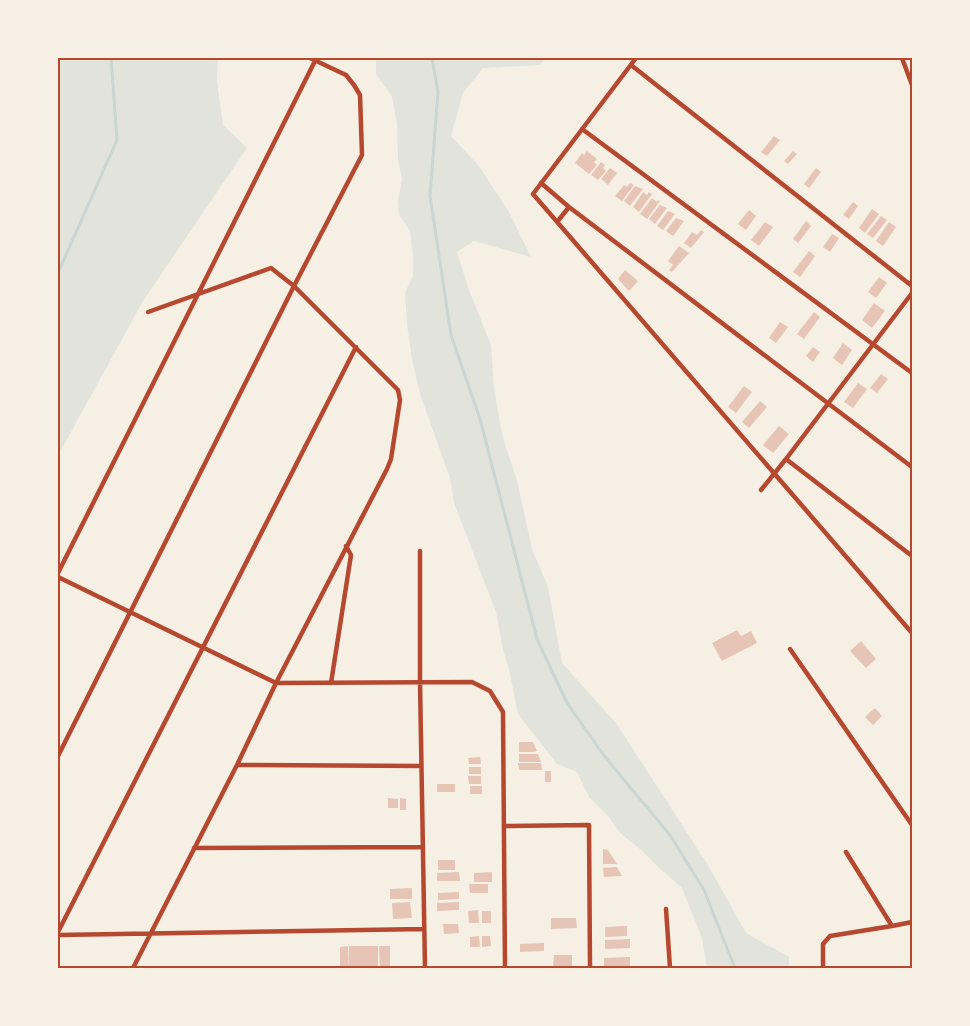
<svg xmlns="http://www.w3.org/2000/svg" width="970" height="1026" viewBox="0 0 970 1026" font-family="'DM Sans',sans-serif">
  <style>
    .green { fill: #e2e4dc }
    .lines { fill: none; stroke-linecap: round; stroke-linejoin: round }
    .stream { stroke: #c9d6d2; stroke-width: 3 }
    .building { fill: #e6c5b7 }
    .minor { stroke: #b5482f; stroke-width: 4.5 }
    .neatline { fill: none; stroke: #b5482f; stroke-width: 2 }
  </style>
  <rect width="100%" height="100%" fill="#f6efe4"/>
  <!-- green -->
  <path class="green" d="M58,58H218L217,81L223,125L247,148L143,301L60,452L58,453Z
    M376,58H545L540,65L483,68L463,93L451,136L479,166L509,212L531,257L474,241L457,252L469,290L491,345L494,389L503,438L517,480L532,549L548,587L562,663L616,723L708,865L746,933L789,957V968H707L702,938L682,888L657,866L641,850L620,833L608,816L589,797L577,772L557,764L518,714L509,669L503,650L496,612L454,503L450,478L420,394L412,359L407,324L405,293L413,275V257L410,231L399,215L398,201L402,179L398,160L397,123L392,97L376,74Z"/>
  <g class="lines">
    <!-- stream -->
    <path class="stream" d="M432,58L438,92L430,196L451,335L480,419L537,639L567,703L605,757L670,835L704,890L735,968
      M58,273L117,140L111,58"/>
  </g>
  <!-- building -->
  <path class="building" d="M774,136L780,140L767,156L761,152Z
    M587,151L597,159L594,162L597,165L589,174L575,163L582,153L584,155Z
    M793,151L797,154L788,164L784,161Z
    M601,162L605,165L603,168L606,171L598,180L591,175Z
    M610,168L617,173L608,185L601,179Z
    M816,168L821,172L809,188L804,184Z
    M630,183L634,185L622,201L615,196L624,185L627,187Z
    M635,186L643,189L630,206L624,201Z
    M643,192L647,195L649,192L652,194L639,212L633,207Z
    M652,198L657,202L658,200L660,201L647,219L640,214Z
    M853,202L858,206L849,219L843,215Z
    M660,205L667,208L655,224L649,219Z
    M872,209L879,214L865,233L859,228Z
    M749,210L756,216L746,230L738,224Z
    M668,211L675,214L663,230L657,226Z
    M881,216L887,220L873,238L867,234Z
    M676,218L684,221L673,236L666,231Z
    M806,221L811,226L798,243L793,239Z
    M765,222L773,227L759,246L751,240Z
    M889,222L896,227L883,246L876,241Z
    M701,230L704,232L691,248L684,243L692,232L697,235Z
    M832,234L839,238L830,252L823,247Z
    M679,246L689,253L672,272L669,270L673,265L668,261Z
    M809,251L815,256L800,277L793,272Z
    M625,270L638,281L629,291L618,279Z
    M879,277L887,283L876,298L868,292Z
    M874,303L885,311L872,328L862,320Z
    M814,312L820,317L804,339L797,334Z
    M780,322L788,327L776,343L769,338Z
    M843,343L852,350L842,365L833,358Z
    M813,347L820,352L813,362L806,356Z
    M881,374L888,379L877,393L870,388Z
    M858,383L867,389L853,408L844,402Z
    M744,386L752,392L736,413L728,407Z
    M760,401L767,407L749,428L742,422Z
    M779,426L789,434L773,453L763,445Z
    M737,630L741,636L751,631L757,643L722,661L712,643Z
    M861,641L876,659L866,668L850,651Z
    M875,708L882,716L873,725L865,717Z
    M519,742H533L537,751L533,752H519Z
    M519,754H538L541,762H519Z
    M480,757L481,764H469L468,758Z
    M518,763H541L542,770H519Z
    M469,767H481V774H469Z
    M545,771H551V782H545Z
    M468,776H481V784H469Z
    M437,784H455V792H437Z
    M470,786H482V794H470Z
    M388,798L398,799V808H388Z
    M400,798L406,799V810H400Z
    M603,849L608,850L617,864H603Z
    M438,860H455V870H438Z
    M617,867L622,876L604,877L603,868Z
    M459,872L460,881H437V873Z
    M492,872V882H474V873Z
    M469,884H488V893H470Z
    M412,888V899H390V889Z
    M459,892V899L438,900V893Z
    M410,902L412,918L393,919L392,903Z
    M459,902V910L437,911V903Z
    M478,910L479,923H469L468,911Z
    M482,911H491V923H482Z
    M551,918H576L577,928L551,929Z
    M443,924H458L459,933L444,934Z
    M627,926V936L605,937V927Z
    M479,936L480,947H470V937Z
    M482,936H490L491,946L482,947Z
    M630,939V948L605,949V940Z
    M544,943V951L520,952V944Z
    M348,946L349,968H340V947Z
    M349,946H378V968H349Z
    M379,946H390V968H380Z
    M554,955H572V968H553Z
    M630,957V966L604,967V958Z"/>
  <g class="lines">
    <!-- minor -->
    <path class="minor" d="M636,58L533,194L912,633
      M902,58L912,85
      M631,65L912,286
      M582,129L912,373
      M541,183L569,207L912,467
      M557,222L569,207
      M786,459L912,556
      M761,490L786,459L912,293
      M420,551V682L425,968
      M58,573L315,61
      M58,577L276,683L472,682L490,691L503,712L505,968
      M790,649L912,825
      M331,683L351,555L346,546
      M58,756L294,286L362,155L360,95L354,85L346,75L310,58
      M237,765L421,766
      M504,826L589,825L590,968
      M194,848L423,847
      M846,852L892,926L912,922
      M666,909L670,968
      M58,932L356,347
      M58,935L424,929
      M133,968L237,765L276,683L387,469L391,459L400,400L398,390L294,286L271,268L148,312
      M823,968V944L830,936L892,926"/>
  </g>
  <!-- border -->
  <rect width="970" height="1026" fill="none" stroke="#f6efe4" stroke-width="118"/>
  <rect x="59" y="59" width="852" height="908" class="neatline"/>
</svg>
